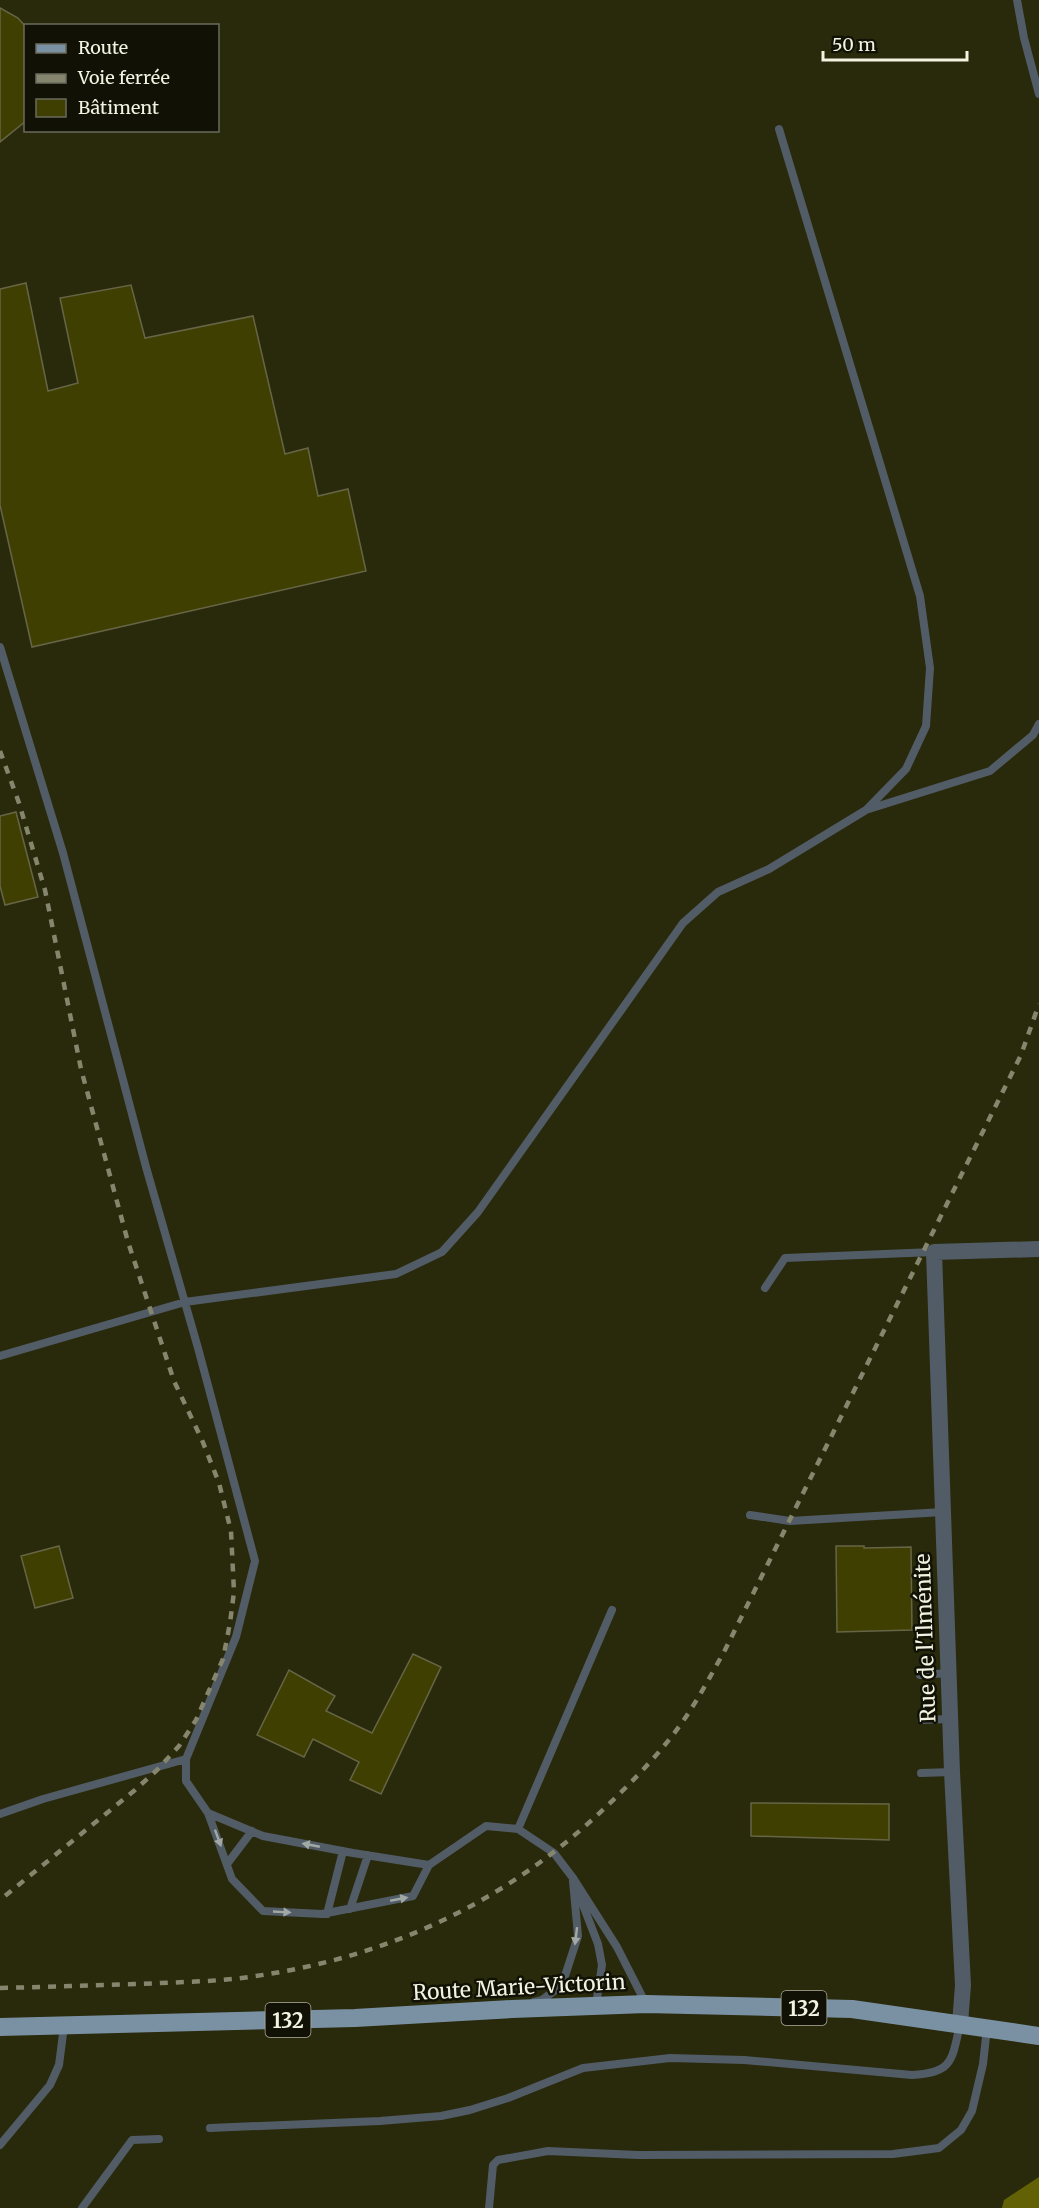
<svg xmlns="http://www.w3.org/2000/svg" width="1039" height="2208" viewBox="0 0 1039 2208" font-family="Merriweather,serif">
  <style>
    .forest { fill: #636106 }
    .building { fill: #403f02; stroke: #666647; stroke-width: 1.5 }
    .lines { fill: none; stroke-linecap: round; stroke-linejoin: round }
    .service { stroke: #515c66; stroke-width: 8 }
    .minor { stroke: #515c66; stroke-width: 16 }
    .primary { stroke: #7a91a4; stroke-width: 18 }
    .rail { stroke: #86866e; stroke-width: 4.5; stroke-dasharray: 8 8; stroke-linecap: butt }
    .oneway { fill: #a2a8a4 }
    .labels { text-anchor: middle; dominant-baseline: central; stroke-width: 5; stroke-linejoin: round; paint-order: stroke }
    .shield { fill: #111105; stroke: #afafa0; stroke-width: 1.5 }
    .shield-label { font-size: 20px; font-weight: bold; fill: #f3f3e2 }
    .street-label { font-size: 21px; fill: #f3f3e2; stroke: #111105 }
  </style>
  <rect width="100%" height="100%" fill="#29290b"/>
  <!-- forest -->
  <path class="forest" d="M1039,2177V2208H1002L1004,2200Z"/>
  <!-- building -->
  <path class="building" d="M0,8L18,18L26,27V121L0,142Z
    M26,283L48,391L78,383L60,298L131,285L145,338L253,316L285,454L308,448L318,496L348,489L366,571L32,647L0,505V289Z
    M16,812L38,897L5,905L0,886V816Z
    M59,1546L73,1598L35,1608L21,1556Z
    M836,1546H864V1548L911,1547L912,1630L837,1632Z
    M413,1654L441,1667L381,1794L350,1780L359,1762L313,1739L304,1757L257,1735L289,1670L335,1696L326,1711L372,1733Z
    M751,1803L889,1804V1840L751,1836Z"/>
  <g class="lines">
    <!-- service -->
    <path class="service" d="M1017,0L1024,38L1039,94
      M0,647L63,853L146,1167L198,1348L255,1561L236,1637L186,1759V1781L208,1813L232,1879L263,1911L322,1914L413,1896L429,1865L486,1826L518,1829L554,1853L573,1878L617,1947L646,2004
      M869,809L990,771L1033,735L1039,724
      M765,1288L785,1258L934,1252
      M0,1356L185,1302L396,1274L442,1252L478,1212L683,923L718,892L769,869L866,810L906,769L926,726L930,668L920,596L779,129
      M750,1515L790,1521L943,1512
      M920,1675L948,1673
      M921,1720L950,1719
      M921,1773L952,1772
      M208,1813L263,1836L353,1853L429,1865
      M0,1814L43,1799L186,1759
      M518,1829L612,1610
      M227,1864L252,1831
      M578,1892L598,1944L602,1965L596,2005
      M350,1909L368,1855
      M327,1914L343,1851
      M534,2002L542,2000L562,1985L578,1936L573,1881
      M210,2128L380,2121L441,2116L470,2110L508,2098L583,2068L670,2058L744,2060L912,2075C953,2073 952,2060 960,2024
      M0,2145L50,2085L59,2065L64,2026
      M82,2208L132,2140L159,2139
      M489,2208L493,2165L498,2160L548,2151L638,2155L893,2154L939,2148L961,2130L972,2111L983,2064L987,2028"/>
    <!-- minor -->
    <path class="minor" d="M960,2024L963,1985L952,1772L934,1252L1039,1249"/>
    <!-- primary -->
    <path class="primary" d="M0,2027L355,2018L512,2009L646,2004L852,2009L1039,2036"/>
    <!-- rail -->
    <path class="rail" d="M0,751L19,803L45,890L81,1069L128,1242L174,1381L202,1440L219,1483L231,1531L234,1592L230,1623L223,1659L196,1720L179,1746L157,1770L135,1790L0,1900
      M0,1988C47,1987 93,1985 140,1984C176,1982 213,1982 249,1977C388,1958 508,1902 609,1804C635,1779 660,1753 681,1724C698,1700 711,1675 725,1650L1021,1055L1039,1004"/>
  </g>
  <!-- one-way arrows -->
  <defs><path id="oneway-solid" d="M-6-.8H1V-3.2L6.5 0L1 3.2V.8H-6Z" transform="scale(1.5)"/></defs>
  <g class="oneway">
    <use href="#oneway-solid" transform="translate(218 1838) rotate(70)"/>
    <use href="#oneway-solid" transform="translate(311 1845) rotate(-169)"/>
    <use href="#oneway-solid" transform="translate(399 1899) rotate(-11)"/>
    <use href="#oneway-solid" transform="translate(282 1912) rotate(3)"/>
    <use href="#oneway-solid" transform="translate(576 1936) rotate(97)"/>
  </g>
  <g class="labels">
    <!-- shield labels -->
    <g class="shield">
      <rect x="781.5" y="1991" width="45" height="34" rx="4.5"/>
      <rect x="265.5" y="2003" width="45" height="34" rx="4.5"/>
    </g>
    <g class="shield-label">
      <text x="804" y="2008">132</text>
      <text x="288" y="2020">132</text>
    </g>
    <!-- street labels -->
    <g class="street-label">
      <text transform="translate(925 1638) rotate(-92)">Rue de l'Ilménite</text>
      <text transform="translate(519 1987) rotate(-3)">Route Marie-Victorin</text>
    </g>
  </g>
  <!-- legend -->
  <rect x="24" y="24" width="195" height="108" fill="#111105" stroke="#6b6b5d" stroke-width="1.5"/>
  <rect x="36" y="44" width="30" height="9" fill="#7a91a4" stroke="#6b6b5d" stroke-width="1.5"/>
  <text x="78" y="54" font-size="18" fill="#f3f3e2">Route</text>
  <rect x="36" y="74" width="30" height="9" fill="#86866e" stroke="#6b6b5d" stroke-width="1.5"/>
  <text x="78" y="84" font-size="18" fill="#f3f3e2">Voie ferrée</text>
  <rect x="36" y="99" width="30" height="18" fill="#403f02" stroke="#6b6b5d" stroke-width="1.5"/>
  <text x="78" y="114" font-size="18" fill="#f3f3e2">Bâtiment</text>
  <!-- scale -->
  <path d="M823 51v9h144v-9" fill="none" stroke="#f3f3e2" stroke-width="3"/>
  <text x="832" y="51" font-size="18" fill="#f3f3e2" stroke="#111105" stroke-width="4.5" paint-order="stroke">50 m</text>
</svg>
